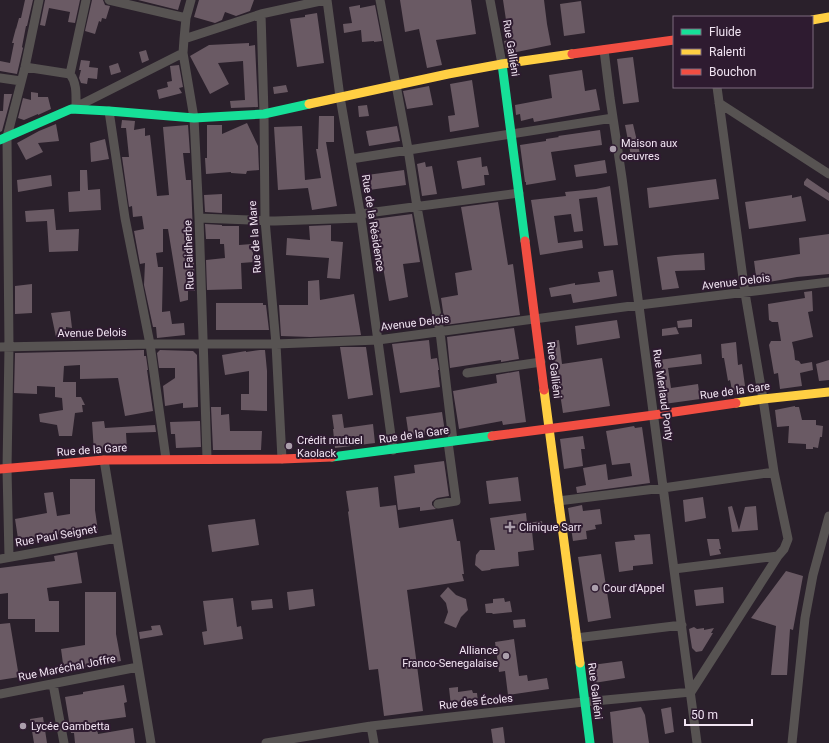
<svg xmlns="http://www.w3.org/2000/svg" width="829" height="743" viewBox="0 0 829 743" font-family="Roboto,sans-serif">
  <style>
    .building { fill: #6a5a64 }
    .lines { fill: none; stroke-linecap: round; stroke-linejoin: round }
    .street { stroke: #575352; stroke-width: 9 }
    .fast { stroke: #16e098; stroke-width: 9 }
    .slow { stroke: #ffcf43; stroke-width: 9 }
    .jam { stroke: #f24e42; stroke-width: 9 }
    .poi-dot { fill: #ab9fac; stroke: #2e1b30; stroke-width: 1.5 }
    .labels { text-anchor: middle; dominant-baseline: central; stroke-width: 4; stroke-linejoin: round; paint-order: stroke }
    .street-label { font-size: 11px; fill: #f1e4f2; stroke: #2e1b30 }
    .poi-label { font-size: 11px; fill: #f1e4f2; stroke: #2e1b30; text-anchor: start }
  </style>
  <rect width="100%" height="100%" fill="#2a202b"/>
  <!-- building -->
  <path class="building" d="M25,0H33L27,26H26L22,47L23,48L17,74L0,71V61L10,63L14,43H12L16,28V29L19,18H21Z
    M45,0H80L75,23L68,22L70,12L49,8L45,26L40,25Z
    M92,0H103L105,5L110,6L106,19L102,18L101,22L99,21L95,34L85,31Z
    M138,0H181L178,10Z
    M199,0H254L250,11L236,16L225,12L222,20L215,23L194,17Z
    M400,0H471L476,34L436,40L442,65L427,68L419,29L405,32Z
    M503,0H544L547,24L551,45L507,54L504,41L509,40Z
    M581,1L585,33L564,36L560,4Z
    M360,5V8L375,5L382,41L374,42V41L362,42L361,30L344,33L343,24L352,23L349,7Z
    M317,13L324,63L297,67L290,19L305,17V15Z
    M249,43V46L255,45L258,107L231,108L230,101L245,100L243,61L218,63L229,84L210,94L190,56L209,45Z
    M146,50L149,60L142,63L139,52Z
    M633,57L639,102L623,104L617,59Z
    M81,60L90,61L89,67L98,68L97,79L88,78L87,84L81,83L79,78L81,70H79Z
    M118,63L121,72L111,75L109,66Z
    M179,65L183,87L179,88L182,93L159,99L157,90L168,87L167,82L172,81L170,66Z
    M582,70L585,91L596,89L600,110L534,122L533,118L521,121L520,114L516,115L515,105L552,98L549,75Z
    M472,80L479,127L450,132L448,116L455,115L450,84Z
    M286,85L288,92L274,94L273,87Z
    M429,86L433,105L407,109L403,91Z
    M31,92L38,93V97H48L51,109L38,115V114L24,120L18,118L23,98L31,100Z
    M4,94H12L2,131L0,132V111H3Z
    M367,105L369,116L359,117L358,106Z
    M319,116H334V142H326L337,206L312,210L308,188L278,190L274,127L302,126L305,180L321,178L316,149H318Z
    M122,120L135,121L134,130L145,128V136L150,135L157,196L169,195L163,127L188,125L190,153H183L186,180H191L195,291H188V300L180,302L168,229H163V252L156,253L158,267H163L162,312L170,311L172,324L184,323L185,335L157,338L156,327H153L144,285L145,263L140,264L134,231L144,229L142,216L133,217L132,206L129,207L122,157H129L126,128H121Z
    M247,123L258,146L259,170L247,171L246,174L231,173V172L206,174L205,158H207V125H222V134Z
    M56,124L59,141L38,143L43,152L26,160L17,143L39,131Z
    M633,124L640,154L631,156L625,125Z
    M397,126L400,141L369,146L366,131Z
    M600,130L602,145L551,152L556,180L526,185V182H525L520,145L546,141V139L559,137L558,136Z
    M105,139L109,159L91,162L90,143Z
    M481,157L482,167L487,166L489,175H484L485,185L462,189L457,161Z
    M605,160L607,173L576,177L574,165Z
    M425,162L426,167L432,166L437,194L422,196L417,164Z
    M80,170H87L88,190L100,189L101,210L69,212L68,192L80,191Z
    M404,170L406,185L369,190L367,175Z
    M51,175L52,186L18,192L17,180Z
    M807,178L829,193V201L804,185V182Z
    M716,179L719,199L649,208L647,188Z
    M610,186L618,245L604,246L597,197L579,199L583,231L574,232L571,214L554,216L558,243L582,240L583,248L540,255L531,200L566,196L565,192L596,189Z
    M222,194V213L205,212L204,195Z
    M792,195V198L801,196L806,221L749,229L745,202Z
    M498,202L508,265L513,264L520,315L445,325L441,298L458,295L455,273L472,270L461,207Z
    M54,209L56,230L79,229L78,251L49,252L47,221L26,222L25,211Z
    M412,214L420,262L403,264L408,297L389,301L383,267H382L374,219Z
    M205,224L222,225V226H239V245L252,244L254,262L241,263L242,289L207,290L206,260L225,258L224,244H220V239H206Z
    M331,225V241L343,242L340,279L327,278L329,258L286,255L287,238L310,240L309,226Z
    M829,234V274L797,277L757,284L754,261L800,254L799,238Z
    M704,253L705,270L675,271L679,288L662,290L657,257L675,255Z
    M613,270L617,296L573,303L571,294L551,297L549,288L575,283V285L600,282L598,272Z
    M319,280L320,300L354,294L361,335L310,337L281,336L279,305H308V281Z
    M32,284V313L15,314V286Z
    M812,291L813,311L808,312L813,337L792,342L794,351L795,360L799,361L801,364L812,362L813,370L800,373L802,386L780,389L778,373L774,374L769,345L771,341H781L778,322H772L769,320L768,304L805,298L804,292Z
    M216,303H263V305H266L269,330H216Z
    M70,311L72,328L66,327V337H56L51,313Z
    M692,319V327L678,328L677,321Z
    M617,320L620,338L577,345L575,326Z
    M676,327L679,334L662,336V329Z
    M514,328L519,359L501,362V360L450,368L447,337Z
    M429,340L431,359L437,358L439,370H438L440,387L400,393L392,344Z
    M559,340L562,364L602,358L610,406L563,413L555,361H551L547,342Z
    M736,342L738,365L742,364L745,386L742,387L743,393L733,395L730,380L728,381L724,358H722L721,344Z
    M340,347H366L373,395L348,399Z
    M144,350V356H146L148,370H147L153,411L125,416L118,378L80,379V365L64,366L63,382H76V397H81L85,405H82L83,412L75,413L72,436H59L57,425L40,422L39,414L63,410L62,398L55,397V387L37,386V394L14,393L15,353Z
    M160,350L193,351L197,355L198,407L183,408V403L165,406L163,386L175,378V368H159L157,353Z
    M260,350H265L267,371V411L241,410V394H249V371L225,375L222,355L246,351V352Z
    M701,354L702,364L668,368L671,388L698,384L700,399L664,404L662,389H663L659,360Z
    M829,360V380L819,381L816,364Z
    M519,371L526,422L503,425L502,421L459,429L453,391L497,383L496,375Z
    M795,406V407H799L802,420H816V425L823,426L822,437H820L818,448L813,447V449H806V444L788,443L789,426L777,427L775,410Z
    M211,407H221V415L229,414L230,431H262L261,450H213Z
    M442,412L445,432L409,437L406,417Z
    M342,414L344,428L373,424L375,443L335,448L333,429H334L332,415Z
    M104,421L105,428L155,425L156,432L126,433L127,449L94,452L92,422Z
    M200,421L201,447L176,448L175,434H171L170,422Z
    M634,426L635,428L642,427L650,483L577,493L576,487L586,485L583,468L606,464L608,480L632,476L630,463L612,465L606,431Z
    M583,436L585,449H581L583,466L564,469L560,439Z
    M444,461L449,496L437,498L434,500L432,502V505L436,509L420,511V507L398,510L394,476L415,473L414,465Z
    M518,477L521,501L489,504L486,481Z
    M70,479H95V510L98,531L77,533V531L39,538V541L19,545L15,519L47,513L44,493L53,492L57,516L70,514Z
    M378,487L380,507L396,505L399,528L453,519L457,541H460L464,574H462L464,581L407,590L423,711L384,716L378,669L369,670L348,512L349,511L346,491Z
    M703,497L706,518L685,522L683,500Z
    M582,505L583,511L600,509L602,524L595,525L596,529L586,531L587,539L573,541L568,508Z
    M732,506L739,530L745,507L756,506L758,530L732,532L728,507Z
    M526,513L527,523L542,521L543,530L532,531L534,550L518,552L519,566L491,569L490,570L482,571L475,565L476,555L480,550H495L490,518Z
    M255,519L259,545L212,552L208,525Z
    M650,534L653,564L633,566V570L619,572L615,542L635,540L634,535Z
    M707,539H719L721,549H719L721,554L710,556Z
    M77,552L82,583L47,588L49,601H59V632H35V619H8V593L0,594V568L55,561L54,556Z
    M601,554L611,618L588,622L578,557Z
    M786,571L803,576L793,630L790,629L787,675H771L776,626L751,618Z
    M448,587L456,595L466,599L467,605L468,610L461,617L456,628L444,623L448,612L446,603L440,596Z
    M723,587L724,603L696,606L694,590Z
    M313,589L315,606L289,610L287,592Z
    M85,592H116V634L121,661L64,671L61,649L85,645Z
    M233,598L237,627L241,626L243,639L204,645L202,632L207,631L203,601Z
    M504,598L505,602L510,601L512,612L493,614L492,613H486L485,604L493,603V599Z
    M272,599L273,608L252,610L251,601Z
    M525,619L526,627L514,628L513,620Z
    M10,623L19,677L0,680V624Z
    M160,625L163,635L140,639L139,632L152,630L151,626Z
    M694,627L697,629L704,628V630L714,628L711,633H713L702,651L696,652L692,648L689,629Z
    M514,639L519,676L527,675L528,681L547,678L549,689L508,695L505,671L499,672L495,642Z
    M622,661L625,678L594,683L592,665Z
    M124,685L127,702L124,703L126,717L96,721L98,734L133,728L135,743H75L74,733H71L65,697L83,694V692Z
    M458,687V692L472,690L473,693H477L478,702L451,706L449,688Z
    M641,707L645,715L649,743H613L610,712Z
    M671,707L674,732L665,734L661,709Z
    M43,717L47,743H34L30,719Z
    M503,727L505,743H493L491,729Z"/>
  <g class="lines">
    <!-- street -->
    <path class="street" d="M109,0L186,18
      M327,0L340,97L361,218L393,450
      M380,0L396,85L408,149L417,207L440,332L453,441
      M490,0L502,64
      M261,14L264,114L265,220L276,344L282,459
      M184,39L186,18L191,0
      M604,50L610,98L622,178L697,743
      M183,53L194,118L199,218L207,458
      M25,67L70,74C77,83 76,95 76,106
      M70,74L86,0
      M0,78L21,81
      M719,103L829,174
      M72,109L183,53L184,39L261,14L325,0
      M109,111L125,218L150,344L166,459
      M351,159L613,118
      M360,214L519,193
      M199,218L275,221L361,218
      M0,347L150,344H276L378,340L639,305L829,282
      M467,373L541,362
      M104,460L151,743
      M558,501L663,488L774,472
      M438,504L456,501L448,442
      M9,557L7,469L9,347L7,137L25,67L39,0
      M0,559L117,538
      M674,569L778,556
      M576,638L682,625
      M53,684L64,743
      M691,692L778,556L784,549L788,539L774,472L763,399L745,293L717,87
      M0,694L138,667
      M371,726L374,743
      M266,743L371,726L584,702L691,692
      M792,743L805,618L813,575L829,516"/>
    <!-- fast -->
    <path class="fast" d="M502,64L525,241
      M0,140L71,109L109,111L194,118L264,114L309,104
      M332,457L492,436
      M580,663L590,743"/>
    <!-- slow -->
    <path class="slow" d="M812,20L829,17
      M309,104L448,74L502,64L572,54
      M544,390L580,663
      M736,403L763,399L829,392"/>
    <!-- jam -->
    <path class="jam" d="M572,54L674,40
      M525,241L544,390
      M492,436L654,415L736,403
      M0,469L104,460L282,459L332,457"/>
  </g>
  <!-- markers -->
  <g class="poi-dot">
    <circle cx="613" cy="149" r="4"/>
    <circle cx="289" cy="446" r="4"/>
    <path d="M508 521h4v4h4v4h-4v4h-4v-4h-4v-4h4z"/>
    <circle cx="595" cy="588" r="4"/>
    <circle cx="506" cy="656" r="4"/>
    <circle cx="23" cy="726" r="4"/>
  </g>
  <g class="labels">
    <!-- street labels -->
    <g class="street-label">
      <text transform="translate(511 48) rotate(81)">Rue Galliéni</text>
      <text transform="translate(373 223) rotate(81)">Rue de la Résidence</text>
      <text transform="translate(255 237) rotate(-94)">Rue de la Mare</text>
      <text transform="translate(189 255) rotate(-92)">Rue Faidherbe</text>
      <text transform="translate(736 282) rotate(-7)">Avenue Delois</text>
      <text transform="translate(415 323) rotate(-7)">Avenue Delois</text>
      <text transform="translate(92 333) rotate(-1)">Avenue Delois</text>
      <text transform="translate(554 370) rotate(83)">Rue Galliéni</text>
      <text transform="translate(735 391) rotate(-8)">Rue de la Gare</text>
      <text transform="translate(663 395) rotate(82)">Rue Merlaud Ponty</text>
      <text transform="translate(414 435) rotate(-8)">Rue de la Gare</text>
      <text transform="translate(92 450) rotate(-4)">Rue de la Gare</text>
      <text transform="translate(56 536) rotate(-10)">Rue Paul Seignet</text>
      <text transform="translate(67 668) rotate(-11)">Rue Maréchal Joffre</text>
      <text transform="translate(595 691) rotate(83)">Rue Galliéni</text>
      <text transform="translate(476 702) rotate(-6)">Rue des Écoles</text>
    </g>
    <!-- poi labels -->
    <g class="poi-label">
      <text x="621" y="143">Maison aux<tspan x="621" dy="13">oeuvres</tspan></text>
      <text x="297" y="440">Crédit mutuel<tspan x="297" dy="13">Kaolack</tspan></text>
      <text x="519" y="527">Clinique Sarr</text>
      <text x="603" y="588">Cour d'Appel</text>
      <text x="498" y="650" text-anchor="end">Alliance<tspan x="498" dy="13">Franco-Senegalaise</tspan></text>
      <text x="31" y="726">Lycée Gambetta</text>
    </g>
  </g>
  <!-- legend -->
  <rect x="673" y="16" width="140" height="72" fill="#2e1b30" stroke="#7c6b7e"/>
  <rect x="681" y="29" width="20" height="6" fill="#16e098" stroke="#7c6b7e"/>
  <text x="709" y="36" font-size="12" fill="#f1e4f2">Fluide</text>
  <rect x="681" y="49" width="20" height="6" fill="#ffcf43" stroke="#7c6b7e"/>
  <text x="709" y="56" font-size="12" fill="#f1e4f2">Ralenti</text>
  <rect x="681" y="69" width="20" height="6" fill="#f24e42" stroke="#7c6b7e"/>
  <text x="709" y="76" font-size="12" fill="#f1e4f2">Bouchon</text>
  <!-- scale -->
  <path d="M685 719v6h67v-6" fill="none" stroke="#f1e4f2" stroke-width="2"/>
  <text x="691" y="719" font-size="12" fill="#f1e4f2" stroke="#2e1b30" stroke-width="3" paint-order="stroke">50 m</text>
</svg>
